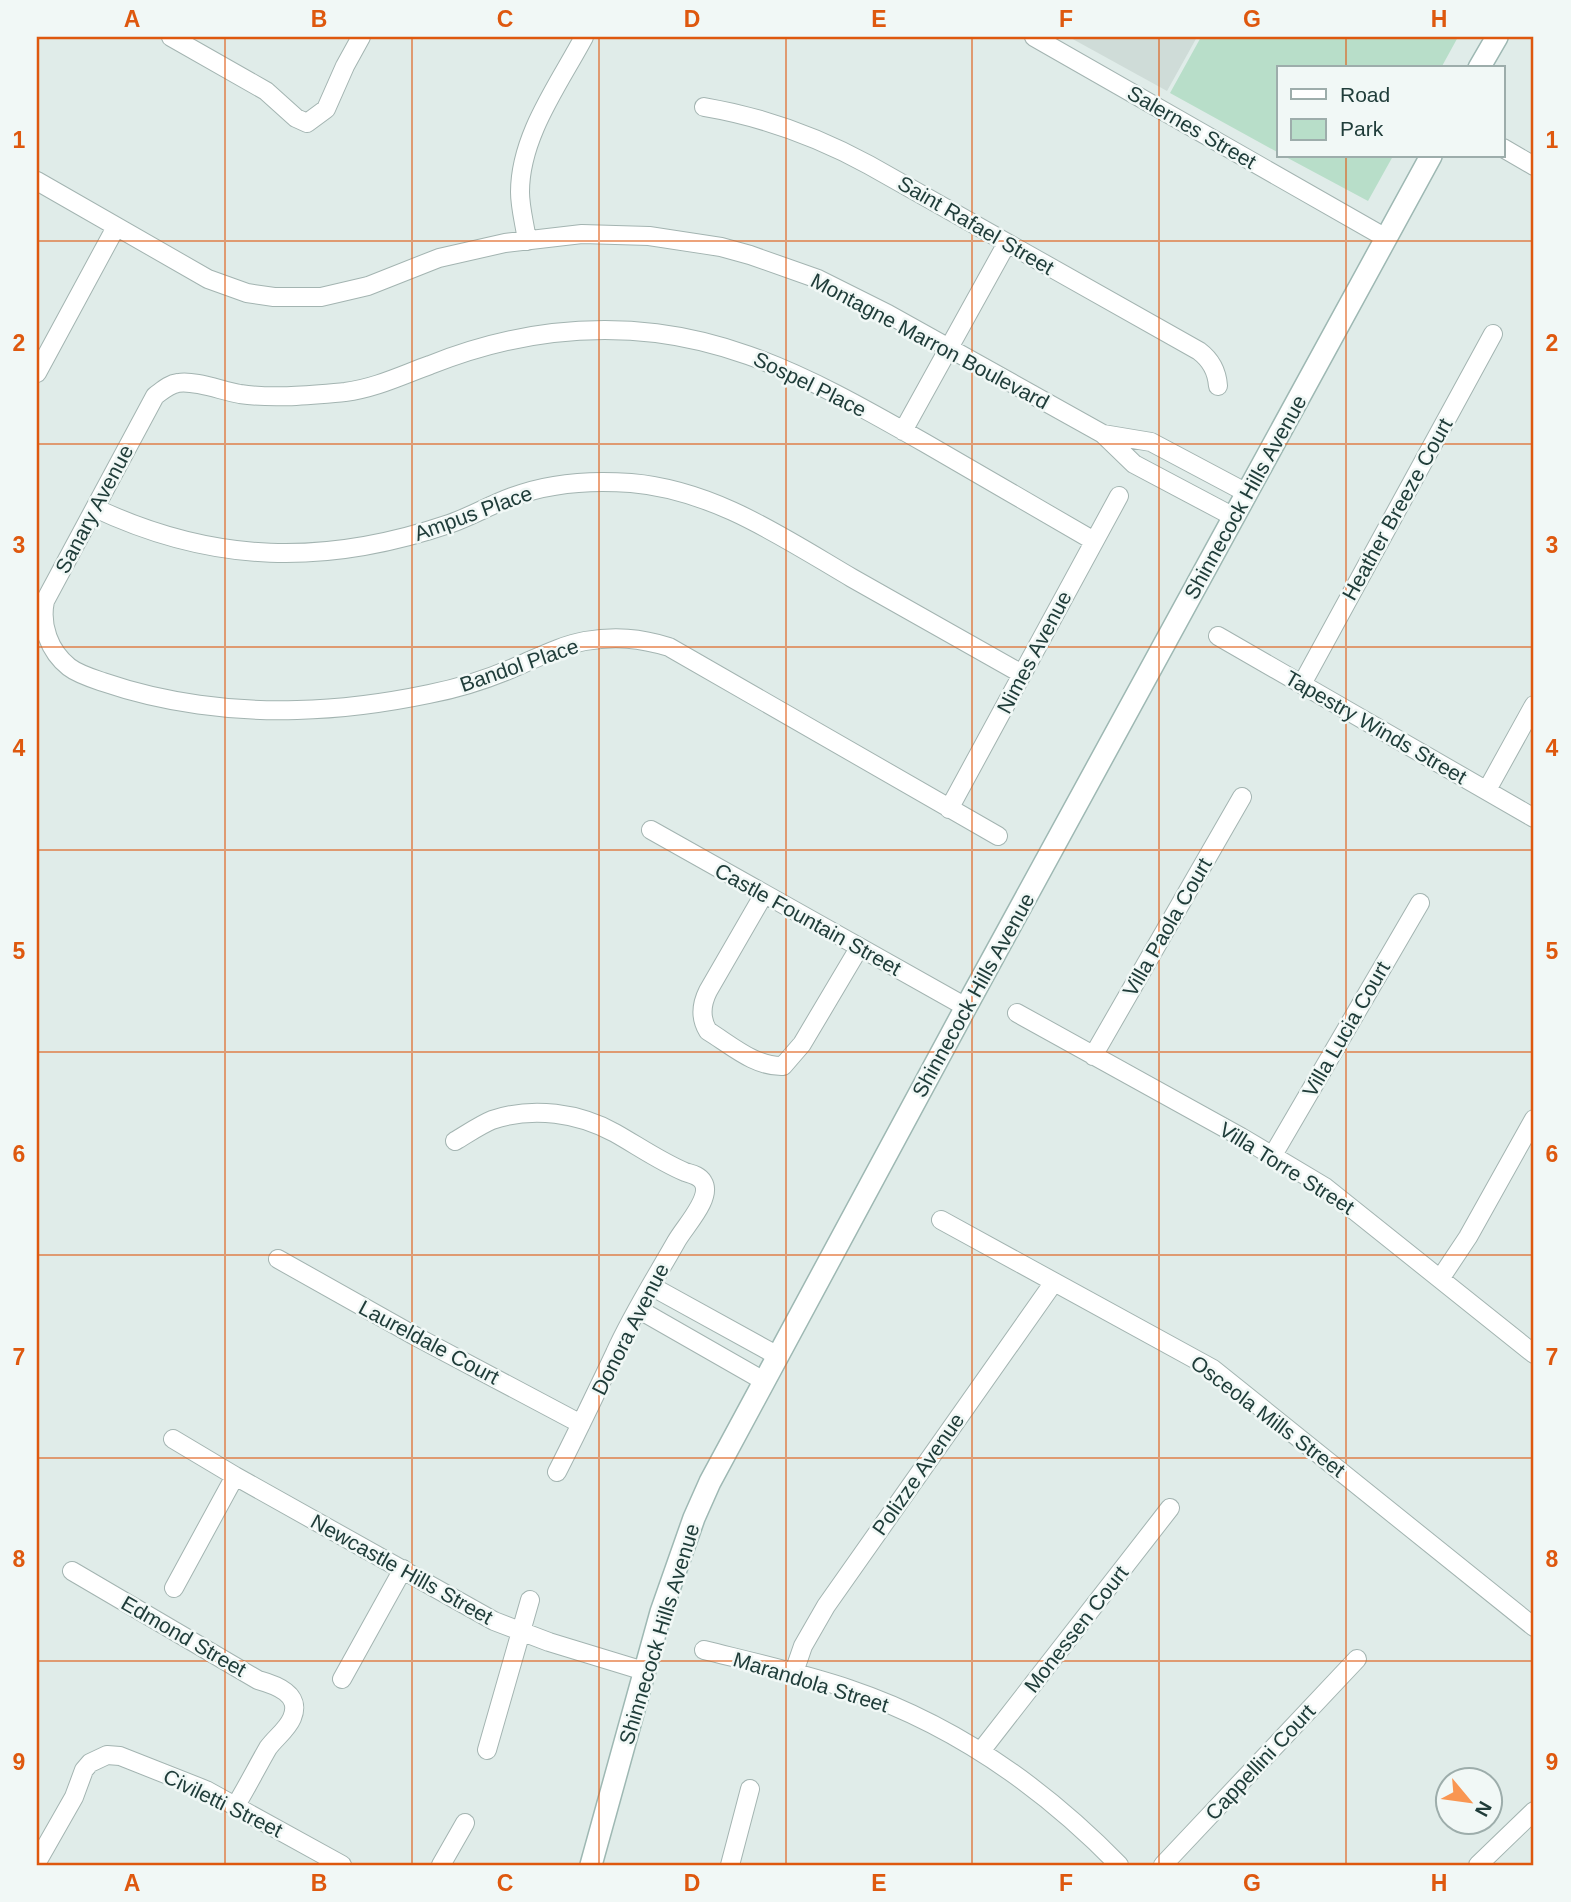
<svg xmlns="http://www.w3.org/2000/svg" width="1571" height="1902" viewBox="0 0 1571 1902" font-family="Arial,sans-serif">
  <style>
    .built { fill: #cfdcd8 }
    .green { fill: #b8dec9 }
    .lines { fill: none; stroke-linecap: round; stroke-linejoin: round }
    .street-casing { stroke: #a3b4b1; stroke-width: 20 }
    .secondary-casing { stroke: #9eb8b3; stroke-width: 24 }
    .street { stroke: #fff; stroke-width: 18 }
    .secondary { stroke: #fff; stroke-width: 21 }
    .grid { fill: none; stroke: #de580e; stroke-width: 2; stroke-opacity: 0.55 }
    .labels { text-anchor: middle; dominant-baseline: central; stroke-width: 5; stroke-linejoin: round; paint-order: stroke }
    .street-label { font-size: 21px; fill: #203d3a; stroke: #f1f8f6 }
    .neatline { fill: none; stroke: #de580e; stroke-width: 2.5 }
    .grid-label { font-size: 23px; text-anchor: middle; font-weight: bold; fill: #de580e }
  </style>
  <rect width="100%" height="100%" fill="#e0ece9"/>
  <!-- built -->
  <path class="built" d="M1069,37H1197L1167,91Z"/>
  <!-- green -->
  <path class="green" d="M1201,37H1458L1441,68H1279V153L1170,93Z
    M1284,156H1393L1368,201Z"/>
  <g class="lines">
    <defs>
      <path id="street" d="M171,37L266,91L296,118L307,123L326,109L345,66L361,37
        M1034,37L1386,238
        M704,107C763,117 816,136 869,165L1199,351C1211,360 1217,371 1218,386
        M1503,148L1534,166
        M37,181L208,279L247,293L274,297H321L368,286L439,258L505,243L582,234L649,236L721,247L750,255L818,279L888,314L1103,434L1134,464L1234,517
        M527,241C525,225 520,208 520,192C520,136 559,84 584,37
        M37,373L116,227
        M903,431L1007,243
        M1103,434L1151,442L1247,493
        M95,508C214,564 325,566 449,524C470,517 490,505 512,497C549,483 592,480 631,483C714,490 782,537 852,578C909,610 965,642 1022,674
        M1218,636L1534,818
        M1302,684L1493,334
        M1487,790L1534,705
        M949,809L1119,496
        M651,830L966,1007
        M998,836L669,647C640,638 615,636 585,641C563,645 541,656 520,665C491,678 460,688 429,694C386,703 341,709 297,710C233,712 164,703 103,682C91,678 78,674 69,667C49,651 40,625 45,601L155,396C162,391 169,384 178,383C195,380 222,391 240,394C275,399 310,395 345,392C376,388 402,375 430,365C470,349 511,338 553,333C701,316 802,373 925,443C981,476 1038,508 1094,541
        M764,894L708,991C701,1005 700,1018 708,1031C731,1045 755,1067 783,1066L802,1044L859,948
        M1017,1013L1241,1137L1325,1187L1534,1354
        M1093,1056L1242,797
        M455,1141C467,1134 480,1125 492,1120C533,1106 579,1113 615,1133C638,1146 661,1162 685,1172C691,1174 699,1175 703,1182C713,1198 684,1227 676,1242C655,1279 632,1315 615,1353C596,1393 577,1433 557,1472
        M1273,1155L1420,903
        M941,1220L1213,1369L1534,1627
        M278,1259L415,1336L581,1424
        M1440,1279L1468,1237L1534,1119
        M651,1286L778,1356
        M638,1309L764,1381
        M173,1439L235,1476L494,1621L549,1642L644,1671
        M72,1571L258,1680C276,1685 302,1694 292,1718C287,1730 275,1738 268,1748C257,1767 247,1787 236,1805
        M174,1588L235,1476
        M704,1650C752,1662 801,1673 849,1689C953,1724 1043,1787 1119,1865
        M794,1672L803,1646L826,1606L1054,1282
        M342,1679L403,1569
        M487,1750L530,1600
        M981,1751L1170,1508
        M37,1862L74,1797L84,1770L90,1763L107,1755L120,1756L206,1790L342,1865
        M441,1865L465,1823
        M730,1865L750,1789
        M1163,1865L1357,1659
        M1478,1865L1534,1811"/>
      <path id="secondary" d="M1479,68L1497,37
        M591,1865L661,1612L694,1518L710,1482L966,1007L1431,156"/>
    </defs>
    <!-- street casing -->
    <use href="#street" class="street-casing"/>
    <!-- secondary casing -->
    <use href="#secondary" class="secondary-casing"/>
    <!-- street -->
    <use href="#street" class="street"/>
    <!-- secondary -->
    <use href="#secondary" class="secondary"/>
  </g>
  <!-- grid -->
  <path class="grid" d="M225,37V1865M412,37V1865M599,37V1865M786,37V1865M972,37V1865M1159,37V1865M1346,37V68M1346,156V1865M37,241H1534M37,444H1534M37,647H1534M37,850H1534M37,1052H1534M37,1255H1534M37,1458H1534M37,1661H1534"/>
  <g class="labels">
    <!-- street labels -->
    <g class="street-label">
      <text transform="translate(1192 127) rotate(30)">Salernes Street</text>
      <text transform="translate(976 225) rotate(30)">Saint Rafael Street</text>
      <text transform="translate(930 341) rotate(28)">Montagne Marron Boulevard</text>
      <text transform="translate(810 384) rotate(26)">Sospel Place</text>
      <text transform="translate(1245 497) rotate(-61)">Shinnecock Hills Avenue</text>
      <text transform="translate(94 509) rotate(-62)">Sanary Avenue</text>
      <text transform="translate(1397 509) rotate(-61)">Heather Breeze Court</text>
      <text transform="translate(473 513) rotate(-20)">Ampus Place</text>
      <text transform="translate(1034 652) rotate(-62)">Nimes Avenue</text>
      <text transform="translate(519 665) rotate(-19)">Bandol Place</text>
      <text transform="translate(1376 727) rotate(30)">Tapestry Winds Street</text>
      <text transform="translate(808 919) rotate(29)">Castle Fountain Street</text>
      <text transform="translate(1167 927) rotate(-60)">Villa Paola Court</text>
      <text transform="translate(973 995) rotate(-61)">Shinnecock Hills Avenue</text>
      <text transform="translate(1346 1029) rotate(-60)">Villa Lucia Court</text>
      <text transform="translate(1287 1168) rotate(32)">Villa Torre Street</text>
      <text transform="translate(630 1329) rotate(-63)">Donora Avenue</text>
      <text transform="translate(429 1342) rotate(28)">Laureldale Court</text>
      <text transform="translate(1268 1416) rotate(37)">Osceola Mills Street</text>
      <text transform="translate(918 1474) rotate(-55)">Polizze Avenue</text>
      <text transform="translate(402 1569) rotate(29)">Newcastle Hills Street</text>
      <text transform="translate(1076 1629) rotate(-52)">Monessen Court</text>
      <text transform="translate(659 1634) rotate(-73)">Shinnecock Hills Avenue</text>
      <text transform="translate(184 1636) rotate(30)">Edmond Street</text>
      <text transform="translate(811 1682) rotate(17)">Marandola Street</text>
      <text transform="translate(1260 1762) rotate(-47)">Cappellini Court</text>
      <text transform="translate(223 1803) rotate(26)">Civiletti Street</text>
    </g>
  </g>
  <!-- border -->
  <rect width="1571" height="1902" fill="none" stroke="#f1f8f6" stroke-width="77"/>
  <!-- legend -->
  <rect x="1277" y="66" width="228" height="91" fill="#f1f8f6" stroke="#9dadab" stroke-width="2"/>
  <rect x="1291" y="89" width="35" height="10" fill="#ffffff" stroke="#9dadab" stroke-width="2"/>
  <text x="1340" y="102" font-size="21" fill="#203d3a">Road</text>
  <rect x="1291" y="119" width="35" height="21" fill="#b8dec9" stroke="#9dadab" stroke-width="2"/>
  <text x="1340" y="136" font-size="21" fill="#203d3a">Park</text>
  <!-- north arrow -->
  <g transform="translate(1469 1801) rotate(119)"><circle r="33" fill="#f1f8f6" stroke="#9dadab" stroke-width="2"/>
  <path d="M0-5L12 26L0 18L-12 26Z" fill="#f99652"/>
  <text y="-10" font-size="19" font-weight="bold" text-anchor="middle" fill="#203d3a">N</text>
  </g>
  <rect x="38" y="38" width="1494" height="1826" class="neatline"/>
  <g class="grid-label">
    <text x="132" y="27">A</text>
    <text x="319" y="27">B</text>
    <text x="505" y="27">C</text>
    <text x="692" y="27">D</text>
    <text x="879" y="27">E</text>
    <text x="1066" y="27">F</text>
    <text x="1252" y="27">G</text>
    <text x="1439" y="27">H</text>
    <text x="19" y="148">1</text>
    <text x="1552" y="148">1</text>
    <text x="19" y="351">2</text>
    <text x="1552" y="351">2</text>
    <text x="19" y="553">3</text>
    <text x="1552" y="553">3</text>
    <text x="19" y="756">4</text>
    <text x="1552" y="756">4</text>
    <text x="19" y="959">5</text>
    <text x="1552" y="959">5</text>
    <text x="19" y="1162">6</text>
    <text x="1552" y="1162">6</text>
    <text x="19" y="1365">7</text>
    <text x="1552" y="1365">7</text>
    <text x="19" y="1567">8</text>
    <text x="1552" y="1567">8</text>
    <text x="19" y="1770">9</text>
    <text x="1552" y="1770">9</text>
    <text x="132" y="1891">A</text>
    <text x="319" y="1891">B</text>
    <text x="505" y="1891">C</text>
    <text x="692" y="1891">D</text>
    <text x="879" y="1891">E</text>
    <text x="1066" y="1891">F</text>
    <text x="1252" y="1891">G</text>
    <text x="1439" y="1891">H</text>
  </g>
</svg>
